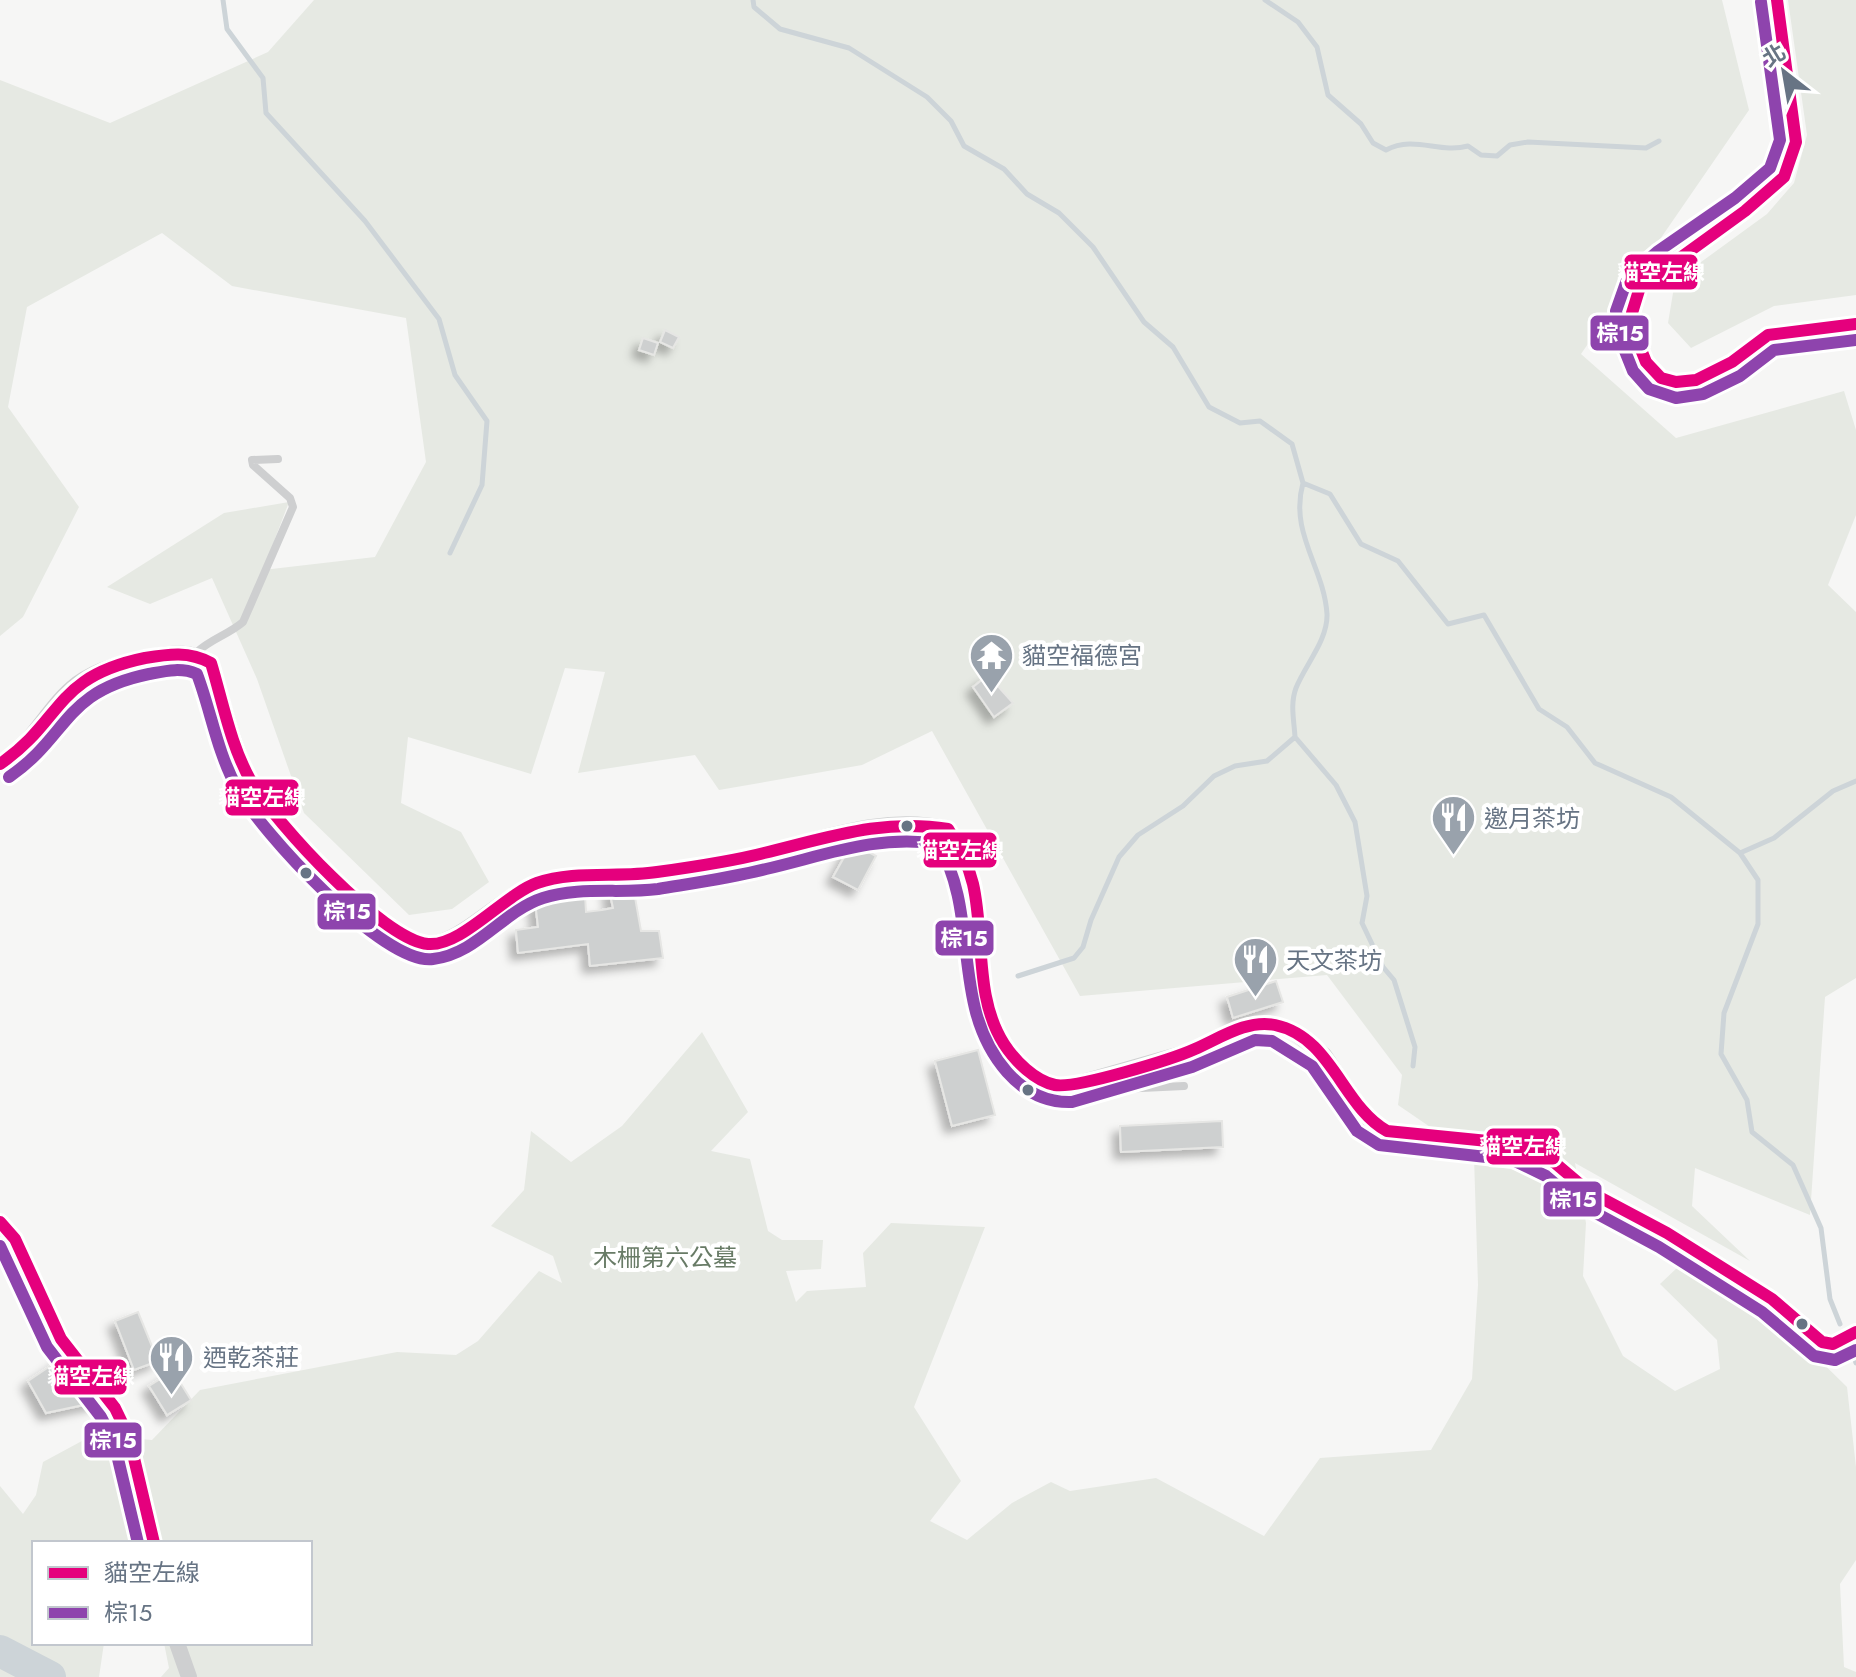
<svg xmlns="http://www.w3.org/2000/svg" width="1856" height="1677" viewBox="0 0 1856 1677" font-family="Jost,'Noto Sans TC',sans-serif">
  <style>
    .green { fill: #e6e9e3 }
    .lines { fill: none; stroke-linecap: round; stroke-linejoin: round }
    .stream { stroke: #cdd4d8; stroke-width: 5 }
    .river { stroke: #cdd4d8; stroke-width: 32 }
    .building { fill: #ced0d0; stroke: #e6e6e4; stroke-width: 2; filter: url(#shadow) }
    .lane { stroke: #cecfd0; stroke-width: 8 }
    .street { stroke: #cecfd0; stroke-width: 16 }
    .bus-1-casing { stroke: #fff; stroke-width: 18 }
    .bus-2-casing { stroke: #fff; stroke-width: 18 }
    .bus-1 { stroke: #e5007d; stroke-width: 12 }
    .bus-2 { stroke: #8e44ad; stroke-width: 12 }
    .bus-dot { fill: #677484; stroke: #fff; stroke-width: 3 }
    .labels { text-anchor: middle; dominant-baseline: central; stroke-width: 8; stroke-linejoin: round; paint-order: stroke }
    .poi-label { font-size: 24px; fill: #677484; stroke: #fff; text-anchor: start }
    .park-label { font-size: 24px; fill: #687b66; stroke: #fff }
    .line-badge { stroke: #fff; stroke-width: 3 }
    .badge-label { font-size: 22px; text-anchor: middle; font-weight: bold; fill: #fff }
  </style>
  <defs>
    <filter id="shadow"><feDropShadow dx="-7" dy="7" stdDeviation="4" flood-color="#0004"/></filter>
  </defs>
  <rect width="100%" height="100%" fill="#f6f6f5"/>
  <!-- green -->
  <path class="green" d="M314,0H1722L1749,110L1581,354L1676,438L1844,391L1856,430V515L1828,585L1856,612V978L1825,997L1810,1215L1695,1168L1692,1206L1750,1261L1575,1163L1586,1223L1583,1276L1623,1356L1675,1391L1720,1369L1717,1340L1660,1284L1679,1266L1792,1333L1847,1387L1856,1467V1560L1840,1584L1844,1667L1856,1672V1677H161L169,1668L164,1643H310V1543H34V1643H104L99,1677H0V1486L23,1514L36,1495L43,1462L93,1435L152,1440L200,1390L397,1352L456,1355L478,1341L539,1271L562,1283L553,1256L491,1226L524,1190L531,1131L571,1162L622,1126L702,1032L748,1112L711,1151L750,1159L768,1231L782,1240H823L821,1269L786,1271L796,1302L807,1291L866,1287L863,1253L891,1223L985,1227L914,1407L961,1481L930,1521L967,1540L1012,1503L1051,1482L1070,1491L1156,1478L1264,1536L1320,1458L1431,1450L1472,1379L1478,1285L1474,1157L1398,1105L1402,1075L1327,975L1080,996L932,731L862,765L719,790L695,755L578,773L605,672L565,668L531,774L408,737L401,803L461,832L489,882L452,909L409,915L304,813L257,679L212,578L150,604L107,587L224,513L289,502L263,570L375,557L426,462L406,318L232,286L162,233L27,307L8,407L79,507L23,617L0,636V80L110,123L268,52Z
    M1788,0H1856V295L1774,306L1691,348L1668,323L1675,281L1767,214L1794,183L1807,135Z"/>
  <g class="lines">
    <!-- stream -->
    <path class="stream" d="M223,0L227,29L263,78L266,113L365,221L439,319L455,375L487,421L482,485L450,553
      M753,0L754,7L780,29L849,48L927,97L951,121L964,146L1004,169L1027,194L1059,213L1093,247L1144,322L1173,347L1209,407L1240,423L1260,421L1292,444L1303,483L1330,494L1361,544L1398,561L1448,624L1484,615L1539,709L1567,727L1595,763L1671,797L1740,853L1758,880V924L1724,1013L1721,1054L1747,1100L1752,1132L1793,1165L1821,1228L1830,1299L1840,1324
      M1265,0L1298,22L1317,47L1328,95L1361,124L1373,143L1386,150C1415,135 1439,154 1468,146L1481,155L1497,156L1510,145L1528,142L1646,148L1659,141
      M1295,737L1336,785L1355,822L1367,896L1362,923L1383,967L1394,980L1415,1047L1413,1066
      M1740,853L1774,838L1833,791L1856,781
      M1018,976L1074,958L1083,947L1091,920L1119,857L1138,835L1183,806L1214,776L1235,766L1267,761L1295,737C1294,720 1290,704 1296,688C1305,665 1328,640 1327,614C1324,567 1289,533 1303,483
      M1853,1354L1856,1363"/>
    <!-- river -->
    <path class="river" d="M0,1651L50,1677"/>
  </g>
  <!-- building -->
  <path class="building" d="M665,330L679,337L673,348L660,342Z
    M643,338L658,343L654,355L639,350Z
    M988,675L1013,703L994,717L973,687Z
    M852,843L876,856L858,890L833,877Z
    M633,886L641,931H659L663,958L590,966L588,944L518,953L516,930L538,927L535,901L585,895L586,912L602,910L613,908L609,889Z
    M1276,981L1283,1002L1233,1018L1227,997Z
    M978,1050L995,1115L952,1126L935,1061Z
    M1222,1121L1223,1147L1121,1152L1120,1126Z
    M138,1312L158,1361L134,1370L115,1321Z
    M68,1354L102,1401L46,1413L28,1381Z
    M173,1371L191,1400L167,1415L149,1386Z"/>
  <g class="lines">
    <!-- lane -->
    <path class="lane" d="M196,653C210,639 228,635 243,622L293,507L290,498L253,465L252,460L278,459
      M1055,1087L1065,1099L1120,1089L1184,1086"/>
    <!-- street -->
    <path class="street" d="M1777,0L1796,142L1784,177L1745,211L1666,265L1640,287L1632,313L1636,337L1646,362L1661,378L1676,382L1696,380L1732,362L1768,335L1856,324
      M0,764C33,745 47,707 77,684C99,668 126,662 152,657C174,652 192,651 211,663C223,702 233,748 252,783C272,819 388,943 428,944C461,944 503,894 538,883C570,873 607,880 640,875C682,869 724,863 765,853C825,838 885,814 948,829C1002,893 955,1011 1025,1068C1039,1080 1051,1087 1069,1086L1188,1052L1252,1024L1276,1025L1295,1033L1324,1055L1369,1121L1387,1131L1518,1144L1555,1163L1588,1191L1667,1233L1772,1299L1822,1342L1833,1344L1856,1332
      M0,1222L15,1239L61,1339L115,1408L129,1437L154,1543
      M177,1643L189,1677"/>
    <defs>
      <path id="bus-1" d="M1777,0L1796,142L1784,177L1745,211L1640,287L1632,313L1636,337L1646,362L1661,378L1676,382L1696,380L1732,362L1768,335L1856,324
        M0,764C64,720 53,677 145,658C169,654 189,651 211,663C223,703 231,747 252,783C275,822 383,940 428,944C461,947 504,895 537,883C574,870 619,878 657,872C693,867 729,862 764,853C827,838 883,818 948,829C959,847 968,863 973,884C985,936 974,997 1004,1044C1015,1061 1035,1081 1055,1085C1076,1089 1173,1059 1195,1049C1220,1038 1248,1019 1275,1025C1332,1037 1342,1106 1387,1131L1518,1144L1555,1163L1588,1191L1667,1233L1772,1299L1822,1342L1833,1344L1856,1332
        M0,1222L15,1239L61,1339L115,1408L129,1437L154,1543"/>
      <path id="bus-2" d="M1761,2L1780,140L1770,168L1735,198L1657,252L1628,277L1616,311L1621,341L1633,371L1649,389L1676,398L1703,394L1740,376L1774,350L1856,340
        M9,777C70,735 62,692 149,674C165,671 181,667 197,674C211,711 217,752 237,788C259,830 384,966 433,959C477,954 503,911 543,898C579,886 621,894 658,889C694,883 730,878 766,869C823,856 878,834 938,844C981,915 949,1006 1007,1072C1024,1091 1045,1103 1072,1102L1192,1067L1255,1040L1272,1041L1312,1066L1357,1131L1379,1145L1513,1160L1546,1176L1579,1204L1659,1247L1762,1312L1814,1356L1835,1360L1856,1350
        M0,1246L47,1347L101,1417L114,1442L138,1543"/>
    </defs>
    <!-- bus-1 casing -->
    <use href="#bus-1" class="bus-1-casing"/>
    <!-- bus-2 casing -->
    <use href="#bus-2" class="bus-2-casing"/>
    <!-- bus-1 -->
    <use href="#bus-1" class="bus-1"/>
    <!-- bus-2 -->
    <use href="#bus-2" class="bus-2"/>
  </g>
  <!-- icons -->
  <defs>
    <symbol id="temple-pin" viewBox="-11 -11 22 30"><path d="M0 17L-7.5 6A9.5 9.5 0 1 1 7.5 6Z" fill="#99a2ac" stroke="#fff"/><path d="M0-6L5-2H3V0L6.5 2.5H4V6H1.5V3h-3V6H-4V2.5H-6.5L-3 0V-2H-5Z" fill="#fff"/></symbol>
    <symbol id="restaurant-pin" viewBox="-11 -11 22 30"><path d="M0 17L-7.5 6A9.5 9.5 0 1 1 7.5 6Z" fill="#99a2ac" stroke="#fff"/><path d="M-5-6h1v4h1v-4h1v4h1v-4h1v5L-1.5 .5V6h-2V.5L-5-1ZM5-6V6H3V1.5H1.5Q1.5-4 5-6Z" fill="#fff"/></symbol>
  </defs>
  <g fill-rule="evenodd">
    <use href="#temple-pin" x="966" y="630" width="51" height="69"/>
    <use href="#restaurant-pin" x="1428" y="792" width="51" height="69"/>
    <use href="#restaurant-pin" x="1230" y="934" width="51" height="69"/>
    <use href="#restaurant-pin" x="146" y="1332" width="51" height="69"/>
  </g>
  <!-- markers -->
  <g class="bus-dot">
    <circle cx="907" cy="826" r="7"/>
    <circle cx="306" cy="873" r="7"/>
    <circle cx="1028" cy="1090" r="7"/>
    <circle cx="1802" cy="1324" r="7"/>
  </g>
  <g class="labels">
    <!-- poi labels -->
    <g class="poi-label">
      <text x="1022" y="655">貓空福德宮</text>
      <text x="1484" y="818">邀月茶坊</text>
      <text x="1286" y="960">天文茶坊</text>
      <text x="203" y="1357">迺乾茶莊</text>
    </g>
    <!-- park labels -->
    <g class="park-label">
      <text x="665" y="1257">木柵第六公墓</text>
    </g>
  </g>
  <g class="line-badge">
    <rect x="1623" y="253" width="76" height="38" rx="8" fill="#e5007d"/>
    <rect x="1589" y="314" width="61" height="38" rx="8" fill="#8e44ad"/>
    <rect x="224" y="778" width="76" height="39" rx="8" fill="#e5007d"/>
    <rect x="922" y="831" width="76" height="38" rx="8" fill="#e5007d"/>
    <rect x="316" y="892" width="61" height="39" rx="8" fill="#8e44ad"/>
    <rect x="934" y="919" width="61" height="38" rx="8" fill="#8e44ad"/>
    <rect x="1485" y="1127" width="76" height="39" rx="8" fill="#e5007d"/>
    <rect x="1542" y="1180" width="61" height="38" rx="8" fill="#8e44ad"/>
    <rect x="53" y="1358" width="75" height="38" rx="8" fill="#e5007d"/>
    <rect x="83" y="1421" width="60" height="38" rx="8" fill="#8e44ad"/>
  </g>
  <g class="badge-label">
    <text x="1661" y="280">貓空左線</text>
    <text x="1620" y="341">棕15</text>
    <text x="262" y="805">貓空左線</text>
    <text x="960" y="858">貓空左線</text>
    <text x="347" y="919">棕15</text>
    <text x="964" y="946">棕15</text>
    <text x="1523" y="1154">貓空左線</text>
    <text x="1573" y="1207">棕15</text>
    <text x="91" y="1384">貓空左線</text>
    <text x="113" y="1448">棕15</text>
  </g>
  <!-- legend -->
  <rect x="32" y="1541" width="280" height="104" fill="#ffffff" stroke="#c2c7ce" stroke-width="2"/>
  <rect x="48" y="1567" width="40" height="12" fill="#e5007d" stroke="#c2c7ce" stroke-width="2"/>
  <text x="104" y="1581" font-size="24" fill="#677484">貓空左線</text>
  <rect x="48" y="1607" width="40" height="12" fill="#8e44ad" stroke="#c2c7ce" stroke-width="2"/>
  <text x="104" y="1621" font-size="24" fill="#677484">棕15</text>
  <!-- north arrow -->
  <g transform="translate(1784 72) rotate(329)" stroke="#ffffff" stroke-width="6" paint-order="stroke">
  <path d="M0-6L14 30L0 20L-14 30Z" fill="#677484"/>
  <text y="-12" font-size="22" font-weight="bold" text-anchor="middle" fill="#677484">北</text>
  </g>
</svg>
